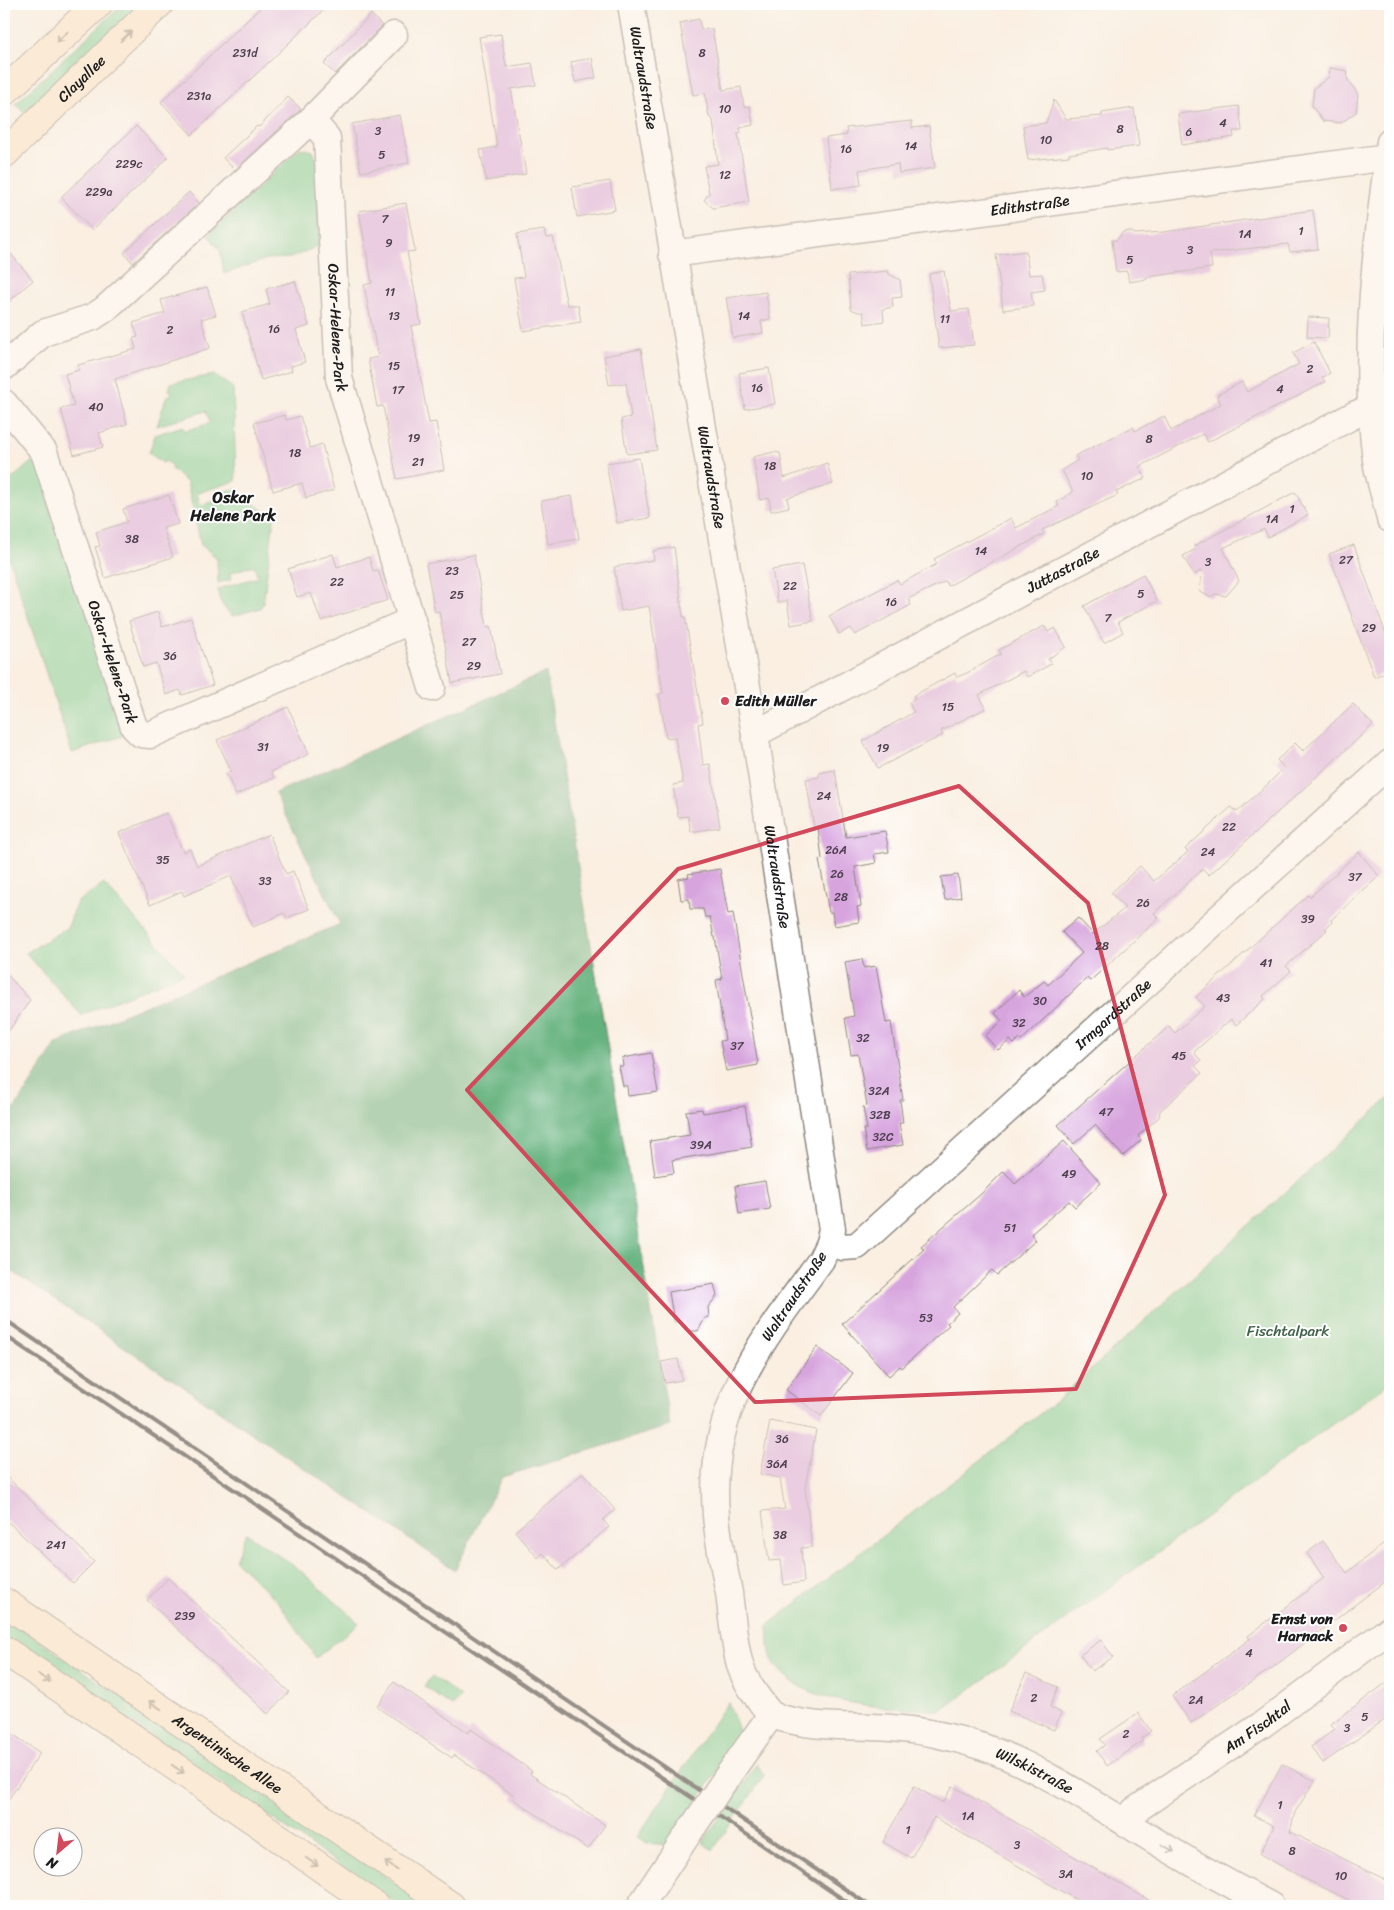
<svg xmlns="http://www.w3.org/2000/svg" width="1394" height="1910" viewBox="0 0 1394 1910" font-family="Sriracha,sans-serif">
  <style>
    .green { fill: #7ace91; stroke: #4b7556 }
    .forest { fill: #63b17b; stroke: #40664c }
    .building { fill: #d7a4de }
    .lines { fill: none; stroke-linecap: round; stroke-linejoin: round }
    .street-casing { stroke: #8b867e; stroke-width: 29 }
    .secondary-casing { stroke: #8b867e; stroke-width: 30 }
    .street { stroke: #fff; stroke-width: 26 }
    .secondary { stroke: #fde5c5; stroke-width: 28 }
    .rail { stroke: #1c1c1c; stroke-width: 4 }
    .street-bridge-casing { stroke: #8b867e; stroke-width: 29; stroke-linecap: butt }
    .street-bridge { stroke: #fff; stroke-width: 26 }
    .oneway { stroke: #988b79 }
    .oneway2 { stroke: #999 }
    .marked { fill: none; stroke: #d1495b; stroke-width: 4; stroke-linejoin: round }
    .poi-dot { fill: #d1495b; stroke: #fff; stroke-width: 2 }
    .labels { text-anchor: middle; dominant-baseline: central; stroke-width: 4; stroke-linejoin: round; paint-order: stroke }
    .number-label { font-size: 12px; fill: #4b3e4c }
    .street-label { font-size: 15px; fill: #1c1c1c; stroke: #fff }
    .poi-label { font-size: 15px; font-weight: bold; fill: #1c1c1c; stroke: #fff; text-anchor: start }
    .park-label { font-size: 15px; fill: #42634b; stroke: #fff }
    .neighbourhood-label { font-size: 16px; font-weight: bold; fill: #1c1c1c; stroke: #fff }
  </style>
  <rect width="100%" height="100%" fill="#fff"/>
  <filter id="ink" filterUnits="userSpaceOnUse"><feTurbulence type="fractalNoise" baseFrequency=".02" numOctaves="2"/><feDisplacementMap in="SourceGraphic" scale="10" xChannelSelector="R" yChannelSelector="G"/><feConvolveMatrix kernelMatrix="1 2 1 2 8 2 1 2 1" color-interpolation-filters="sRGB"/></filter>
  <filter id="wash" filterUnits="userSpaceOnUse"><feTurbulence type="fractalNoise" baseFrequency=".0096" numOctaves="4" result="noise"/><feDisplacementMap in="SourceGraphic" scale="20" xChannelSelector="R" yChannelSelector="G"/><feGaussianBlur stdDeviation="1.12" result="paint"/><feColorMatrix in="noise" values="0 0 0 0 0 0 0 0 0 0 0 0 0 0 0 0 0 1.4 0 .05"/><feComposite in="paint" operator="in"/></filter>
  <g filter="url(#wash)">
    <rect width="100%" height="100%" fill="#faefe1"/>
    <!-- green -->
    <path class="green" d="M123,4H141L24,113L15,104Z
      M300,148L313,151L317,162L319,246L290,258L267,259L224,274L220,250L208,235Z
      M214,375L233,388L236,481L197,493L200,505L226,498L225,491L236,489L274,519L263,604L260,608L233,616C225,611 217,599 218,589L258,577L254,565L230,573L232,579L218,583L217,558L201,545L187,482L171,469L172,466L166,461L163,463L149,453L155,435L183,426L185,431L210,423L206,411L157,426L167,395L170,396L172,391L169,390L171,383Z
      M38,456L125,735L72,753L4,543V486Z
      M104,884L184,973L81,1015L26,953L68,927L77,902Z
      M1390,1097V1382L941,1711C893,1707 797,1709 772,1659C768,1651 769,1635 768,1625L1059,1399Z
      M246,1533L301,1571L359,1623L316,1658L280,1604L235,1560Z
      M4,1617L429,1906H400L4,1636Z
      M432,1676L461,1697L453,1707L424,1686Z
      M728,1702L741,1736L668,1845L647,1843L637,1837Z
      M757,1763L764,1776L713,1850L702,1843Z"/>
    <!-- forest -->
    <path class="forest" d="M546,672L670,1426L502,1477L455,1570L4,1266V1125L57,1043L340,924L275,793Z"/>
    <g id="blocks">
      <!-- building -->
      <path class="building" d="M264,4H330L192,135L161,102Z
        M371,14L382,26L335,74L324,64Z
        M699,19L701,30L712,29L723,90L741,87L744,107L750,106L753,125L740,128L741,133H738L749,202L713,208L704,200L709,193L704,166L718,164L713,120L709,117L705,93L693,95L680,23Z
        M501,34L506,67L532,63L536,85L511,89L526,174L486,181L480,150L497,147L479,37Z
        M592,58L596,78L575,82L571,62Z
        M1330,68L1348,71L1347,79L1358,94L1356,112L1341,123L1323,121L1312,106L1314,88L1329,77Z
        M288,97L301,109L235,170L223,158L257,126L259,127Z
        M1054,100L1066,119L1102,116V113L1134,108L1139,146L1107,150V148L1069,154V156L1028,160L1023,126L1046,123Z
        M1239,106L1242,131H1233L1234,137L1182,145L1178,114Z
        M400,115L409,163L361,172L352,124Z
        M912,121V128L929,126L935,168L899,173L898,164L859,170L861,185L832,189L826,138L847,135L846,128Z
        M136,126L168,158L92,230L61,197Z
        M610,181L615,210L577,217L572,187Z
        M189,192L199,203L133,263L124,253Z
        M406,203L415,251L407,252L421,324L411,326L429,423L436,422L444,470L397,479L383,406L377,407L368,359L378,357L364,285L372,283L359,211Z
        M1313,210L1318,249L1290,252L1288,244L1210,253L1212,268L1147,277V279L1129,282L1127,271L1116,272L1112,240H1117L1123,232L1130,231L1135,234L1164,232Z
        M544,230L546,238L553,237L567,305H578L581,322L523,331L514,278L524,277L517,234Z
        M4,246L33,280L4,306Z
        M1026,251L1029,275L1042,274L1045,290L1031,292L1033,306L1003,310L996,255Z
        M888,271L889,274L900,280L902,297L892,298L893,307L883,309L884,321L865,324L863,312H858L851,309L848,275Z
        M944,271L951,311L969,309L974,345L939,348L929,274Z
        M295,281L309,326L296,330L305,362L291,366L292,371L261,380L242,312L270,304L266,289Z
        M207,287L216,315L201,319L210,348L115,379L127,424L99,433L103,447L74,455L61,409L74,406L65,374L79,370L78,365L136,349L133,338L138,337L133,323L165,313L161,300Z
        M766,292L770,319L761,321L763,333L733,338L726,298Z
        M1308,317L1329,318L1328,338L1307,337Z
        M1314,342L1330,373L1322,378L1325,382L1208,442L1203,434L1139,467L1146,478L1116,492L1118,495L1042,530L1044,534L948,586L946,581L908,599L911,605L855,635L851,628L839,634L829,616L897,580L900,584L937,564L934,559L1011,518L1016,528L1059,506L1057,502L1073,492L1062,470L1078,460L1075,456L1133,427L1135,431L1164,416L1171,431L1221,404L1217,395L1242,382L1247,392L1299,364L1293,353Z
        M641,349L657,450L627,454L621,419L631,417L626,383L609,385L604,356Z
        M769,368L775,404L745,409L739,373Z
        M285,415L286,420L300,416L310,448L322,444L334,490L306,498L302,483L273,491L254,423Z
        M774,452L780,453L784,478L827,463L833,484L787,498L789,507L771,511L769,498L760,500L753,457Z
        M639,458L650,518L617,523L606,463Z
        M1295,492L1308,515L1268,537L1264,529L1223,548L1239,581L1226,596L1216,594L1210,597L1200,592L1202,570L1194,575L1183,556L1196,549L1194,546Z
        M169,495L178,524L163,528L173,557L105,578L95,547L100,546L96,532L127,522L123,509Z
        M572,496L579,539L548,544L541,501Z
        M1354,545L1390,646V671L1374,677L1329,554Z
        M674,547L683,617L685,616L703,723L698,724L703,765L710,764L720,827L691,832L688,816L678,817L673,785L683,783L675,737L666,738L659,694L663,693L649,606L621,611L614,567L654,560L653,551Z
        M333,554L337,567L369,557L373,571L378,570L388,600L321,621L311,593L297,597L288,569Z
        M474,555L487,627L491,626L500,674L452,683L439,611L435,612L426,564Z
        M802,565L813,621L791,625L787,601L778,603L772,570Z
        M1143,574L1157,601L1118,622L1123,632L1104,643L1084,606Z
        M158,612L162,627L191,618L213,685L182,695L180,690L166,695L156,663L143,667L129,621Z
        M1044,626L1048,632L1055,628L1066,647L1048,659L1051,664L1027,677L1024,671L979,695L986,708L941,731L943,735L878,768L863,741L914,712L909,703L915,699L913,696L955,673L957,677L967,673L1001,654L999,650Z
        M1353,704L1373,725L1209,875L1203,869L1179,891L1154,913L1159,918L1090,981L1087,978L1021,1041L1019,1039L1014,1044L1010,1040L998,1050L985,1036L1002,1021L995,1013L1019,990L1024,997L1044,981L1048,985L1082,953L1062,932L1078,918L1093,934L1125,908L1111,893L1140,866L1154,881L1188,852L1185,849L1231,807L1237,812L1268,784L1284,768L1277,760L1295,743L1303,751Z
        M288,707L309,754L271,772L274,778L236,795L226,773L231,771L217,740Z
        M835,770L846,837L885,831L889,852L874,854L876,863L855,867L861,906L857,907L859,922L834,926L832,912H829L819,860L822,859L818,827L814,828L806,779L819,777V773Z
        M166,813L183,852L190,849L197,866L269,834L286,874L293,871L309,909L287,918L284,913L253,927L231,876L184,896L182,891L150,905L119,833Z
        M1359,852L1379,876L1331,920L1332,922L1325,929L1327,930L1286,966L1291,971L1263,996L1265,999L1236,1025L1231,1019L1194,1052L1201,1061L1195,1066L1202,1073L1160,1111L1159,1117L1138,1136L1141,1140L1123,1156L1095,1125L1074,1144L1058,1125L1169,1026L1175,1033L1205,1006L1196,997L1308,895L1310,897Z
        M720,869L728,914L733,913L758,1065L726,1071L720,1041L725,1040L716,980L722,979L715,937H714L710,917H705L703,909H690L689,899L681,900L678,879L689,877L688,874Z
        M958,875L961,897L945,900L941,877Z
        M862,959L864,968L876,966L886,1023L891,1022L903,1100H900L903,1123H899L903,1145L867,1151L863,1129H867L863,1107L867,1106L858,1054L851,1055L845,1018L854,1016L845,962Z
        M4,971L30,1000L4,1038Z
        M651,1053L658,1092L628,1096L627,1086H623L619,1066H623L622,1058Z
        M745,1106L752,1147L672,1160L674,1173L655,1176L650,1141L690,1135L686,1111L702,1109L703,1113Z
        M1064,1141L1101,1183L1075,1207L1069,1201L1031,1234L1036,1240L997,1275L992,1270L953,1307L958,1313L947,1323L949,1325L902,1368L900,1366L889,1376L842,1324L924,1249L921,1246L981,1194L1004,1171L1015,1184Z
        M765,1181L770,1209L739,1214L735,1186Z
        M714,1284L717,1296L708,1307L709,1317L705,1318L698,1331H688L682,1322H674L669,1292Z
        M817,1347L853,1373L821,1416L786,1390Z
        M678,1359L682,1380L665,1383L661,1362Z
        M770,1421L816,1430L805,1488L812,1547L801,1548L804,1582L784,1585L781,1560L769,1561L762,1511L785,1509L780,1478L760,1474Z
        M583,1473L615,1510L603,1520L609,1527L558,1570L543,1553L538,1558L515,1531Z
        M4,1474L94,1562L73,1583L4,1518Z
        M1390,1538V1578L1272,1668L1191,1723L1172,1696L1250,1639L1248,1636L1324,1578L1307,1553L1323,1541L1347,1573Z
        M168,1578L289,1692L268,1714L147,1600Z
        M1101,1640L1113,1657L1092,1671L1080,1655Z
        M1026,1673L1058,1687L1050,1707L1061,1713L1054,1730L1009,1711Z
        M1390,1680V1716L1323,1763L1311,1747L1335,1729L1331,1724Z
        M394,1682L469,1733L471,1729L532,1771L530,1774L605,1825L588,1849L513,1799L515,1796L454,1755L452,1758L377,1707Z
        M1138,1713L1151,1731L1141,1738L1143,1741L1107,1766L1097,1751L1105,1745L1100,1739Z
        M4,1728L40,1753L4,1806Z
        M1282,1764L1315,1781L1295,1812L1290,1832L1390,1882V1906H1362L1303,1878L1260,1854L1274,1826L1254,1816Z
        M914,1786L943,1803L953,1786L1159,1906H1087L934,1817L911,1858L883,1842Z"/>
    </g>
  </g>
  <g filter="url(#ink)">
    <use href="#blocks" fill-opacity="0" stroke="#8b867e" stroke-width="1"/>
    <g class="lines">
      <defs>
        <g id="street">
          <path id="s1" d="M631,4L755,734L832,1229L829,1243L821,1260C761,1342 707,1407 716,1515C718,1541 724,1567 729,1593C732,1615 734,1648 741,1668C747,1685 760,1701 771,1715"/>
          <path id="s2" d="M311,120L327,138L339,378L432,688"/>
          <path d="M1390,142C1376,248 1362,353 1376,460C1379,479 1386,499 1390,519"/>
          <path id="s3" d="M672,254L1388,157"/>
          <path d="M4,367L43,333L93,317L105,309L311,120L394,35"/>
          <path id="s4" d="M4,403L44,452L134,727L141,734L150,735L412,620"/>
          <path id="s5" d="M755,734L1354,415L1371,408"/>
          <path id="s6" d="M829,1243L843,1247L857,1246L1390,763"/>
          <path id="s7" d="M771,1715C813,1729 848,1725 891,1728C922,1730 954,1737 983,1747C1034,1765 1081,1795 1126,1823C1173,1853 1222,1880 1271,1906"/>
          <path d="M729,1774L771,1715"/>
          <path id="s8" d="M1126,1823L1134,1811L1263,1724L1390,1629"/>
          <path d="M640,1906L688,1834"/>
        </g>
        <g id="secondary">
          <path d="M4,92L98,4"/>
          <path id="s9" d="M4,154L159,4"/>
          <path id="s10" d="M4,1602L451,1906"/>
          <path d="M4,1650L258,1823L375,1906"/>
        </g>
      </defs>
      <!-- street casing -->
      <use href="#street" class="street-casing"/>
      <!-- secondary casing -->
      <use href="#secondary" class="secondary-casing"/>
      <!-- street -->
      <use href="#street" class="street"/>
      <!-- secondary -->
      <use href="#secondary" class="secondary"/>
      <!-- rail -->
      <path class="rail" d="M4,1319L870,1906
        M4,1335L853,1906"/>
      <defs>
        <path id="street-bridge" d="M688,1834L729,1774"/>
      </defs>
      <!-- street-bridge casing -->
      <use href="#street-bridge" class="street-bridge-casing"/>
      <!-- street-bridge -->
      <use href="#street-bridge" class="street-bridge"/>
    </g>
    <!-- one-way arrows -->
    <defs><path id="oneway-shaft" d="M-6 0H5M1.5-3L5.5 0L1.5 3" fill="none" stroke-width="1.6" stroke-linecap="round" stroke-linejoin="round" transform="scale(1.25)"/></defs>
    <g class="oneway">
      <use href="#oneway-shaft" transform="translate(126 36) rotate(-44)"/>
      <use href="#oneway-shaft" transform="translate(62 37) rotate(137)"/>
      <use href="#oneway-shaft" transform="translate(44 1678) rotate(34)"/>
      <use href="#oneway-shaft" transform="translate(155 1705) rotate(-146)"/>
      <use href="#oneway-shaft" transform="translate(178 1769) rotate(34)"/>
      <use href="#oneway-shaft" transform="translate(312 1862) rotate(35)"/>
      <use href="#oneway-shaft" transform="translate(391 1866) rotate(-146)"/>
    </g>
    <use class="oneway2" href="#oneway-shaft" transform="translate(1168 1848) rotate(30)"/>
  </g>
  <!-- marked area -->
  <path d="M0 0H1394V1910H0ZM959,786L1088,903L1165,1195L1076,1389L755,1402L590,1226L467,1090L678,869Z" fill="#faefe1" fill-opacity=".55" fill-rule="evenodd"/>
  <path class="marked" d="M959,786L1088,903L1165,1195L1076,1389L755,1402L590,1226L467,1090L678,869Z"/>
  <!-- markers -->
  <g class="poi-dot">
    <circle cx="725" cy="701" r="5"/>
    <circle cx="1343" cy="1628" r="5"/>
  </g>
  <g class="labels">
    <!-- number labels -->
    <g class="number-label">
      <text x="245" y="53">231d</text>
      <text x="702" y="53">8</text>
      <text x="199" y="96">231a</text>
      <text x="725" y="109">10</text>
      <text x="1223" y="123">4</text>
      <text x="1120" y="129">8</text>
      <text x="378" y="131">3</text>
      <text x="1189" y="132">6</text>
      <text x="1046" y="140">10</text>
      <text x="911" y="146">14</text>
      <text x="846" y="149">16</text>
      <text x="382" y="155">5</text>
      <text x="129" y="164">229c</text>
      <text x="725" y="175">12</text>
      <text x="99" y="192">229a</text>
      <text x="385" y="219">7</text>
      <text x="1301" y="231">1</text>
      <text x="1245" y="234">1A</text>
      <text x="389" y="243">9</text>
      <text x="1190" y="250">3</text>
      <text x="1130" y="260">5</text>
      <text x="390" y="292">11</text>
      <text x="394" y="316">13</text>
      <text x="744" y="316">14</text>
      <text x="945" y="319">11</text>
      <text x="274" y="329">16</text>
      <text x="170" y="330">2</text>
      <text x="394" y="366">15</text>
      <text x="1310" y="369">2</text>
      <text x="757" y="388">16</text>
      <text x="1280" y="389">4</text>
      <text x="398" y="390">17</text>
      <text x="96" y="407">40</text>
      <text x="414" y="438">19</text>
      <text x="1149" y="439">8</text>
      <text x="295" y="453">18</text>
      <text x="418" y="462">21</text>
      <text x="770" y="466">18</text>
      <text x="1087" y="476">10</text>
      <text x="1292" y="509">1</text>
      <text x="1272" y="519">1A</text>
      <text x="132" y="539">38</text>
      <text x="981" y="551">14</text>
      <text x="1346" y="560">27</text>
      <text x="1208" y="562">3</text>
      <text x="452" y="571">23</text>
      <text x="337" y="582">22</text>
      <text x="790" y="586">22</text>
      <text x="1141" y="594">5</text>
      <text x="457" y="595">25</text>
      <text x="891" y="602">16</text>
      <text x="1108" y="618">7</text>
      <text x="1369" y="628">29</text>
      <text x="469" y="642">27</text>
      <text x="170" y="656">36</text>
      <text x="474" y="666">29</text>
      <text x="948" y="707">15</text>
      <text x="263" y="747">31</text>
      <text x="883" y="748">19</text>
      <text x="824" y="796">24</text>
      <text x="1229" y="827">22</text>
      <text x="836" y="850">26A</text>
      <text x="1208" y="852">24</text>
      <text x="163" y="860">35</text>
      <text x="837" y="874">26</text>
      <text x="1355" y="877">37</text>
      <text x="265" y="881">33</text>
      <text x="841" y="897">28</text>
      <text x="1143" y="903">26</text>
      <text x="1308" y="919">39</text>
      <text x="1102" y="946">28</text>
      <text x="1266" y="963">41</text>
      <text x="1223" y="998">43</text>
      <text x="1040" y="1001">30</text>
      <text x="1019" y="1023">32</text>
      <text x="863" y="1038">32</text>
      <text x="737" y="1046">37</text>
      <text x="1179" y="1056">45</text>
      <text x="879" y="1091">32A</text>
      <text x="1106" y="1112">47</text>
      <text x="880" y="1115">32B</text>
      <text x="883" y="1137">32C</text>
      <text x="701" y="1145">39A</text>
      <text x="1069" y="1174">49</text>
      <text x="1010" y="1228">51</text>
      <text x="926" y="1318">53</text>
      <text x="782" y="1439">36</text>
      <text x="777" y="1464">36A</text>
      <text x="780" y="1535">38</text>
      <text x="56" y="1545">241</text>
      <text x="185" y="1616">239</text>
      <text x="1249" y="1653">4</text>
      <text x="1034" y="1698">2</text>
      <text x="1196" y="1700">2A</text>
      <text x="1365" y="1717">5</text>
      <text x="1347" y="1728">3</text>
      <text x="1126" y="1734">2</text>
      <text x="1280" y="1805">1</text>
      <text x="968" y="1816">1A</text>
      <text x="908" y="1830">1</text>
      <text x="1017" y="1845">3</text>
      <text x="1292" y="1851">8</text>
      <text x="1066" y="1874">3A</text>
      <text x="1341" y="1876">10</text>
    </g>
    <!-- street labels -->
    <g class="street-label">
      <text stroke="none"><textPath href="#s1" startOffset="75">Waltraudstraße</textPath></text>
      <text stroke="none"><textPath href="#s9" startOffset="108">Clayallee</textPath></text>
      <text stroke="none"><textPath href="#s3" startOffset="361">Edithstraße</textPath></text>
      <text stroke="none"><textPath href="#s2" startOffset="214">Oskar-Helene-Park</textPath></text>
      <text stroke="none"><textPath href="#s1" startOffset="480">Waltraudstraße</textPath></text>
      <text stroke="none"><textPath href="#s5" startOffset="349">Juttastraße</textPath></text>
      <text stroke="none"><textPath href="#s4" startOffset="284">Oskar-Helene-Park</textPath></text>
      <text stroke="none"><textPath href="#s1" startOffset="885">Waltraudstraße</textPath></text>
      <text stroke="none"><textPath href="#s6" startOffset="374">Irmgardstraße</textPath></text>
      <text transform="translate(794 1296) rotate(-56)">Waltraudstraße</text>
      <text stroke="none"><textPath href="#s8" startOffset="164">Am Fischtal</textPath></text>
      <text stroke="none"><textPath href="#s10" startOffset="270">Argentinische Allee</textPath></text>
      <text stroke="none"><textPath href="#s7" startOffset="272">Wilskistraße</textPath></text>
    </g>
    <!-- poi labels -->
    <g class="poi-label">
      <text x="735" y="701">Edith Müller</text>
      <text x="1333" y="1619" text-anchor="end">Ernst von<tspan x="1333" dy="17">Harnack</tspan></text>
    </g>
    <!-- park labels -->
    <g class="park-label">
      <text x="1288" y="1331">Fischtalpark</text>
    </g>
    <!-- neighbourhood labels -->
    <g class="neighbourhood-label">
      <text x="233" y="497">Oskar<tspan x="233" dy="18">Helene Park</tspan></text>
    </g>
  </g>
  <!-- margin -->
  <rect width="1394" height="1910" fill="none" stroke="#fff" stroke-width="20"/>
  <!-- north arrow -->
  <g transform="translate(58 1852) rotate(208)"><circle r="24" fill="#ffffff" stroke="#a4a4a4"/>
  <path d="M0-4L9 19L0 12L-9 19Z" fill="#d1495b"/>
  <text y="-8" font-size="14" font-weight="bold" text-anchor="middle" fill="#1c1c1c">N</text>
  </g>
</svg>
